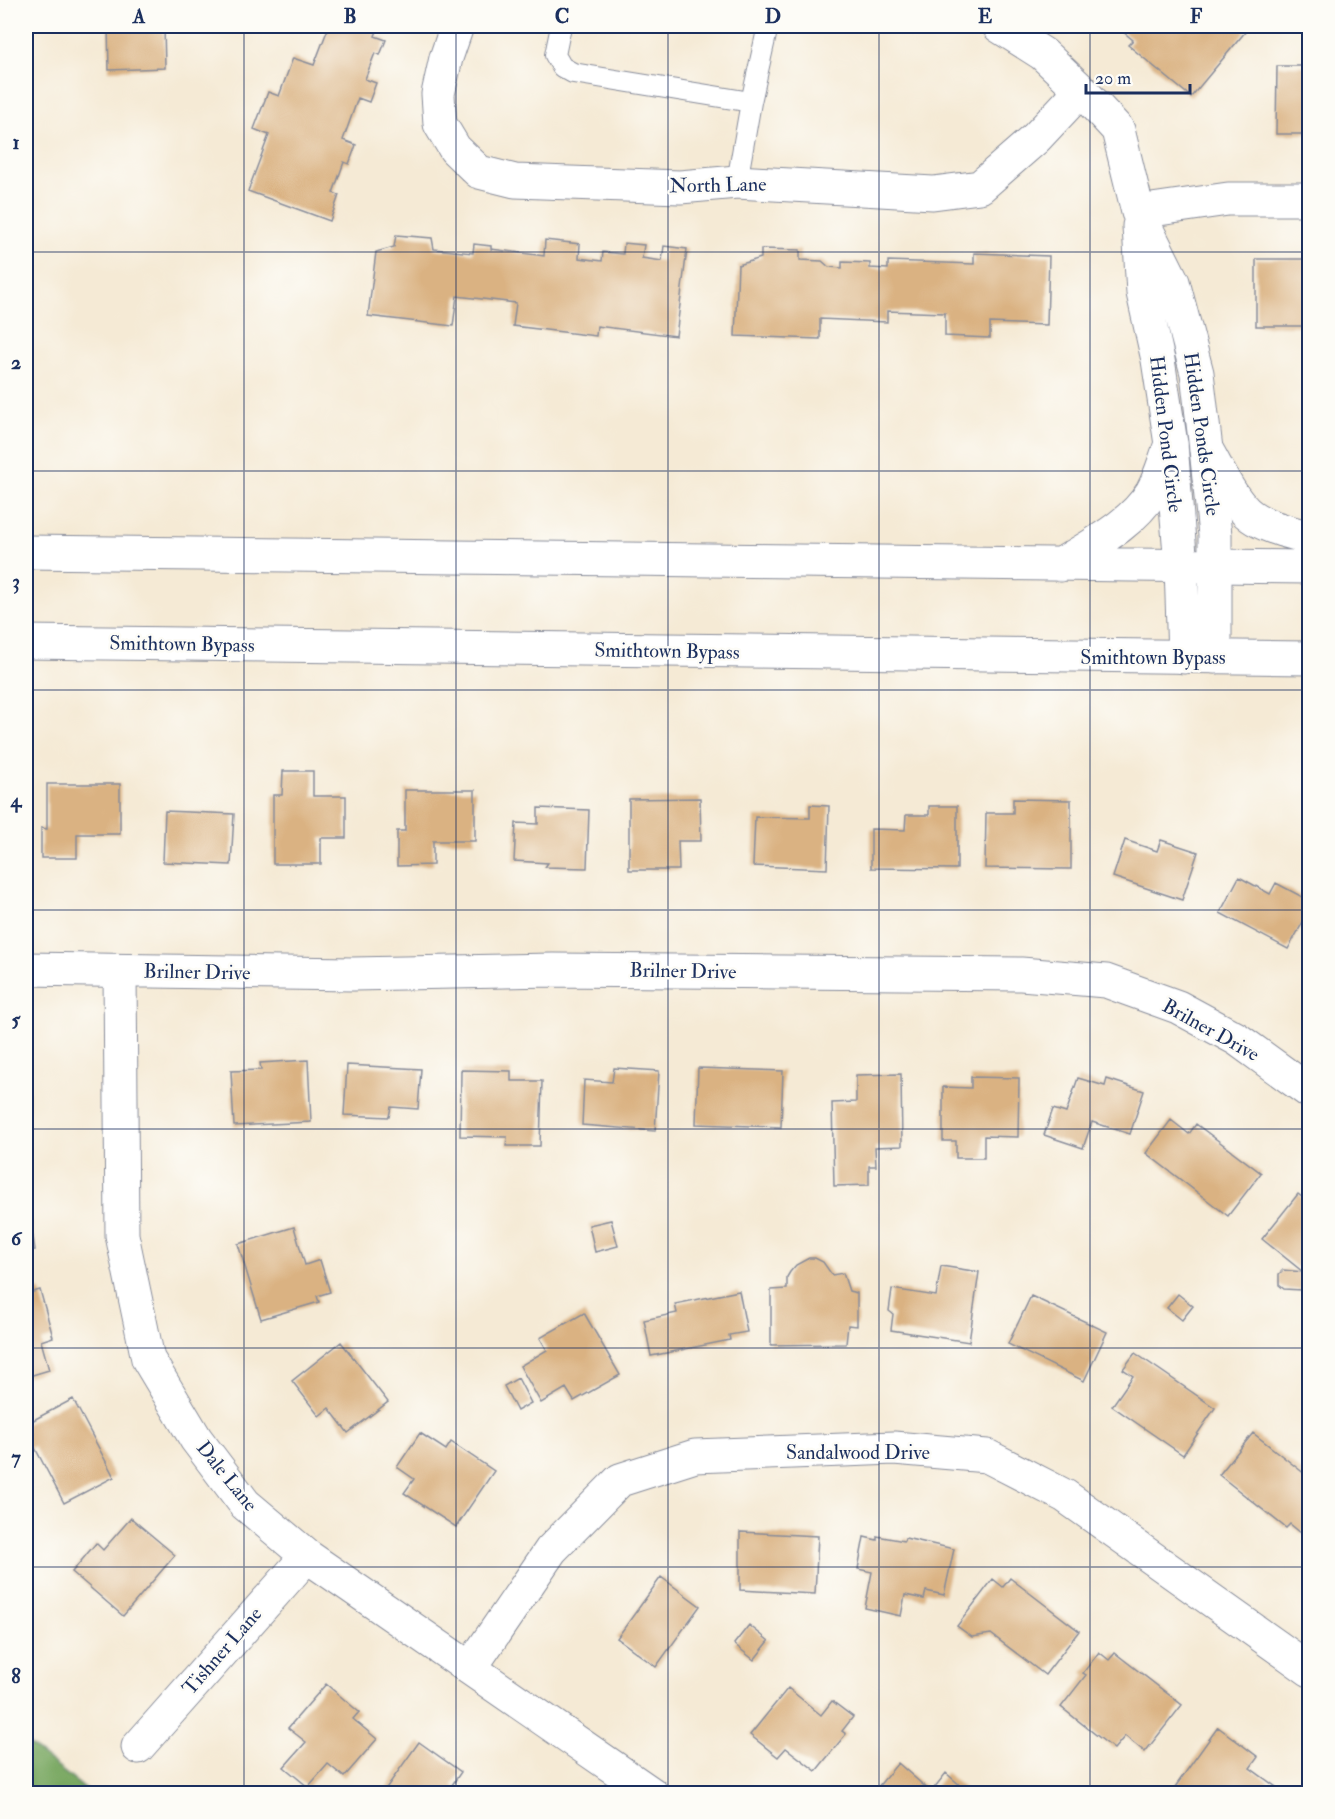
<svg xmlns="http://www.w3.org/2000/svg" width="1335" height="1819" viewBox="0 0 1335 1819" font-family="'IM FELL Double Pica',serif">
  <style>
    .forest { fill: #79a862; stroke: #4a6c60; stroke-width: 1.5 }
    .building { fill: #dab282 }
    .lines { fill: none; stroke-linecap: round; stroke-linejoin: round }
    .service-casing { stroke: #888c9a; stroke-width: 22 }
    .minor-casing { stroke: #888c9a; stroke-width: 35 }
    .trunk-casing { stroke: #888c9a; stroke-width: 35 }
    .service { stroke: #fff; stroke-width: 20 }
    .minor { stroke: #fff; stroke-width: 33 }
    .trunk { stroke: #fff; stroke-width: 33 }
    .grid { fill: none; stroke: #1b2f5e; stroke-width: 1.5; stroke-opacity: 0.55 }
    .labels { text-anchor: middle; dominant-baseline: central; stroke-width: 5; stroke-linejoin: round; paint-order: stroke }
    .street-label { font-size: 20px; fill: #1b2f5e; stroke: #fdfcf7 }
    .neatline { fill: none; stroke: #1b2f5e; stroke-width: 2 }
    .grid-label { font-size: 20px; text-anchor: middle; font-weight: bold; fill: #1b2f5e }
  </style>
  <rect width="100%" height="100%" fill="#fdfcf7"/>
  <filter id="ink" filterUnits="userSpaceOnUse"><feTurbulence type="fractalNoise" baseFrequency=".0167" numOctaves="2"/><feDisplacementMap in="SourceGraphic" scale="12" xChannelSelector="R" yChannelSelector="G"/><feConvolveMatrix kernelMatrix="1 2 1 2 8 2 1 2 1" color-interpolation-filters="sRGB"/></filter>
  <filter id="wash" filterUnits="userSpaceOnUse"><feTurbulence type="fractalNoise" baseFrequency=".008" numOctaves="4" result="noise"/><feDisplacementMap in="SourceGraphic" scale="24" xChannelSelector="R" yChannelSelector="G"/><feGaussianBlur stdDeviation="1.35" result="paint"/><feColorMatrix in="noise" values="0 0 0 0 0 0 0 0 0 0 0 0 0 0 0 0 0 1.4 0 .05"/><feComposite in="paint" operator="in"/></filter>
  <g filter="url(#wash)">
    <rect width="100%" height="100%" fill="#f5ead5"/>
    <!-- forest -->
    <path class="forest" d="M26,1742L90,1793H26Z"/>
    <g id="blocks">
      <!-- building -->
      <path class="building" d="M108,26H164L165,68L109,70Z
        M329,26H379L375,36L386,40L380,55L375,53L365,79L376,83L369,102L358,98L343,140L356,145L349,164L344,162L333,193L339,195L330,221L248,191L269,135L254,129L268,92L279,96L293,58L314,65Z
        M1116,26H1240L1246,31L1191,97L1128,45L1133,40Z
        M1277,66H1310V134H1276Z
        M396,235L432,238L434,249L473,253L474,244L491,246V249L544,256L545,240L580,244L579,258L602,261L603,252L623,254L624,243L644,245L642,258L662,261L664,246L687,249L676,336L597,326L596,336L513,326L516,303L457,296L453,326L368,316L376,252L394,247Z
        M761,249L800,250V260L822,261L829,267L842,268V262L870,263V268L888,269V261L974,264V253L1049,256L1047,325L990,323V338L945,336V313L887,311V322L820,319V339L735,336L738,265L761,258Z
        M1256,259H1310V326H1256Z
        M283,771H313V796H346V838H321V864H273V795H282Z
        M47,784H120V834H77V858H41V828L47,829Z
        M405,790H475V841H433V865L397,866V831H405Z
        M700,798L701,841H678L679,870H629V799Z
        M1013,799L1071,800V869L985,868L986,813H1013Z
        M810,805L829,806L827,869L753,866L755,817L810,818Z
        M929,806H957V869L871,868V829L905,830L906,815H929Z
        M538,808L589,810L587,868L545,867L548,863L514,861L516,823L538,824Z
        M165,811L234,814L231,865L163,862Z
        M1125,840L1157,851L1161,840L1198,852L1182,900L1113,877Z
        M1239,877L1270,894L1276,883L1310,901V909L1288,949L1220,913Z
        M308,1060L311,1122L234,1126L231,1071L261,1070L260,1063Z
        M347,1065L421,1069L418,1109L391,1107L389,1117L344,1115Z
        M614,1068L659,1071L655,1131L582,1125L584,1080L612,1082Z
        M698,1068L783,1071L781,1127L696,1124Z
        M461,1070L511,1071V1081H542L540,1146H506L507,1137L460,1136Z
        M901,1074L902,1146L875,1147L876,1166H869V1185L834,1186L832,1103L856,1102V1075Z
        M971,1077L1019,1078L1018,1137L984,1136V1158H956V1141H943V1087L971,1088Z
        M1078,1078L1105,1086L1107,1079L1144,1091L1130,1134L1092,1122L1083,1148L1044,1135L1053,1109L1066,1113Z
        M26,1091H29L28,1137H26Z
        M1171,1120L1189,1134L1196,1124L1261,1173L1228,1216L1146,1153Z
        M1298,1194L1310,1203V1297L1301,1290L1284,1289L1279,1285V1274L1283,1270L1303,1272L1262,1239Z
        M28,1204L35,1250L26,1251V1205Z
        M611,1220L618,1246L595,1252L589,1225Z
        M294,1227L305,1265L320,1260L330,1292L317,1296L319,1302L261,1319L238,1244Z
        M809,1258H815L823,1262L832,1275L843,1273L849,1291L857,1293V1326L848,1325L846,1344L771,1345V1290L787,1289V1277L790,1272L796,1265Z
        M941,1266L979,1272L969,1342L891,1330L893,1314L889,1311L892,1289L936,1296Z
        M40,1290L53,1337L41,1341L49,1370L26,1377V1294Z
        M739,1291L747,1332L729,1335L730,1340L651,1356L644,1320L677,1313L675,1304Z
        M1178,1294L1193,1306L1182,1320L1167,1308Z
        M1031,1296L1107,1332L1084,1381L1008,1344Z
        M584,1313L620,1375L574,1401L566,1388L541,1403L520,1366L547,1350L540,1338Z
        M341,1342L388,1402L348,1433L329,1408L319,1416L292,1381Z
        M1135,1353L1215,1408L1183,1455L1112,1406L1133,1376L1123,1369Z
        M518,1378L531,1403L517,1411L504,1386Z
        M73,1399L114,1477L64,1503L34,1446L26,1450V1430L27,1429L26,1424Z
        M420,1433L446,1450L451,1442L494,1471L456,1527L404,1493L414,1479L397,1467Z
        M1253,1433L1310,1478V1523L1301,1533L1290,1524L1286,1528L1219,1475Z
        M131,1518L175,1555L123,1616L72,1572L96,1543L103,1550Z
        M740,1532L818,1536L815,1594L740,1590Z
        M877,1536L904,1541L905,1538L954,1549L944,1595L926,1591L924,1599L905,1595L901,1616L865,1608L872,1572L858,1569L864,1537L877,1540Z
        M661,1577L700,1606L656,1667L617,1638Z
        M1010,1578L1079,1631L1045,1675L991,1634L972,1637L957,1626L993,1579L1003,1587Z
        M749,1625L769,1641L754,1660L734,1644Z
        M1099,1652L1109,1660L1115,1653L1182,1705L1145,1752L1125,1736L1114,1749L1061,1707L1086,1675L1083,1673Z
        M326,1684L359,1712L353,1719L377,1739L344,1777L328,1764L308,1787L284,1767L306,1742L288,1728Z
        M788,1688L821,1715L832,1701L853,1717L842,1731L846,1734L816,1771L786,1748L778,1757L750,1735Z
        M1218,1727L1258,1757L1250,1768L1276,1787L1271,1794H1170Z
        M419,1742L461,1772L452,1785L464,1794H382Z
        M898,1763L931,1792L946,1773L970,1794H872Z"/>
    </g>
  </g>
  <g filter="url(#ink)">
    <use href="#blocks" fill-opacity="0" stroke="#888c9a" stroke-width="1.5"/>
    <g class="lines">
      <defs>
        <path id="service" d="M561,26L555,55L562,67L573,73L751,102L737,182
          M751,102L768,26"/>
        <path id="minor" d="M457,26L446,58L438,94L440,124L455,149L479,172L515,181L680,187L737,182L933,193L980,187L1036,138L1081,90
          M999,26L1043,54L1081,90L1118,130L1138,212L1173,282L1197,373L1206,449L1215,535V657
          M1138,212L1228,199H1310
          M1139,226L1143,293L1158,360L1171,444L1181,566L1184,657
          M26,969L353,974L553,970L1021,974L1106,981L1178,1007L1237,1039L1310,1092
          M120,971L122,1235L148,1359L196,1439L245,1504L307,1556L652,1794
          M471,1667L551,1550L620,1480L695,1456L894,1448L987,1456L1065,1496L1310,1670
          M138,1747L307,1556"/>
        <path id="trunk" d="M1206,449C1218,469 1233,503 1251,516C1268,528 1291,532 1310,538
          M26,552L1310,567
          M1060,565C1091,545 1132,525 1152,492C1160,478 1165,459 1171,444
          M26,642L1310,658"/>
      </defs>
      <!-- service casing -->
      <use href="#service" class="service-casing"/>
      <!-- minor casing -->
      <use href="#minor" class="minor-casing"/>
      <!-- trunk casing -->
      <use href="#trunk" class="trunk-casing"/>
      <!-- service -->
      <use href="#service" class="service"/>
      <!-- minor -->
      <use href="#minor" class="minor"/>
      <!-- trunk -->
      <use href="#trunk" class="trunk"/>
    </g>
  </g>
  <!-- grid -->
  <path class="grid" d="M244,26V1794M456,26V1794M668,26V1794M879,26V1794M1090,26V1794M26,252H1310M26,471H1310M26,690H1310M26,910H1310M26,1129H1310M26,1348H1310M26,1567H1310"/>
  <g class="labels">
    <!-- street labels -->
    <g class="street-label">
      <text transform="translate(718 185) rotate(-1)">North Lane</text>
      <text transform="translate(1166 434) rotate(83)">Hidden Pond Circle</text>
      <text transform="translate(1202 434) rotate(82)">Hidden Ponds Circle</text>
      <text transform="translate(182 644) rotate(1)">Smithtown Bypass</text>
      <text transform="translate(667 651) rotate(1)">Smithtown Bypass</text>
      <text x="1153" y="657">Smithtown Bypass</text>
      <text transform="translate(683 971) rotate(1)">Brilner Drive</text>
      <text transform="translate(197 972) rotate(1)">Brilner Drive</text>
      <text transform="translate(1211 1030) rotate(29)">Brilner Drive</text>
      <text x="858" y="1452">Sandalwood Drive</text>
      <text transform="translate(227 1476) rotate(51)">Dale Lane</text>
      <text transform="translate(222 1651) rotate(-49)">Tishner Lane</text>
    </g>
  </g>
  <!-- margin -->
  <rect width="1335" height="1819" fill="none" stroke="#fdfcf7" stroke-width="66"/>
  <!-- scale -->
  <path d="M1086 84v9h104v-9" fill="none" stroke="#1b2f5e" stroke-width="3"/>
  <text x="1095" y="84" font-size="18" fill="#1b2f5e" stroke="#fdfcf7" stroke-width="4.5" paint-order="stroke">20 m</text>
  <rect x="33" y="33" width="1269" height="1753" class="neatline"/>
  <g class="grid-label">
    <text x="139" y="23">A</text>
    <text x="350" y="23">B</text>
    <text x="562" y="23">C</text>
    <text x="773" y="23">D</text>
    <text x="985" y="23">E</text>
    <text x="1196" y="23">F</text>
    <text x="16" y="149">1</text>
    <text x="16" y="369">2</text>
    <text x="16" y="588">3</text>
    <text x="16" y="807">4</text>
    <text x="16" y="1026">5</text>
    <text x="16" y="1245">6</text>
    <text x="16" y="1464">7</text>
    <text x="16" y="1683">8</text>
  </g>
</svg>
